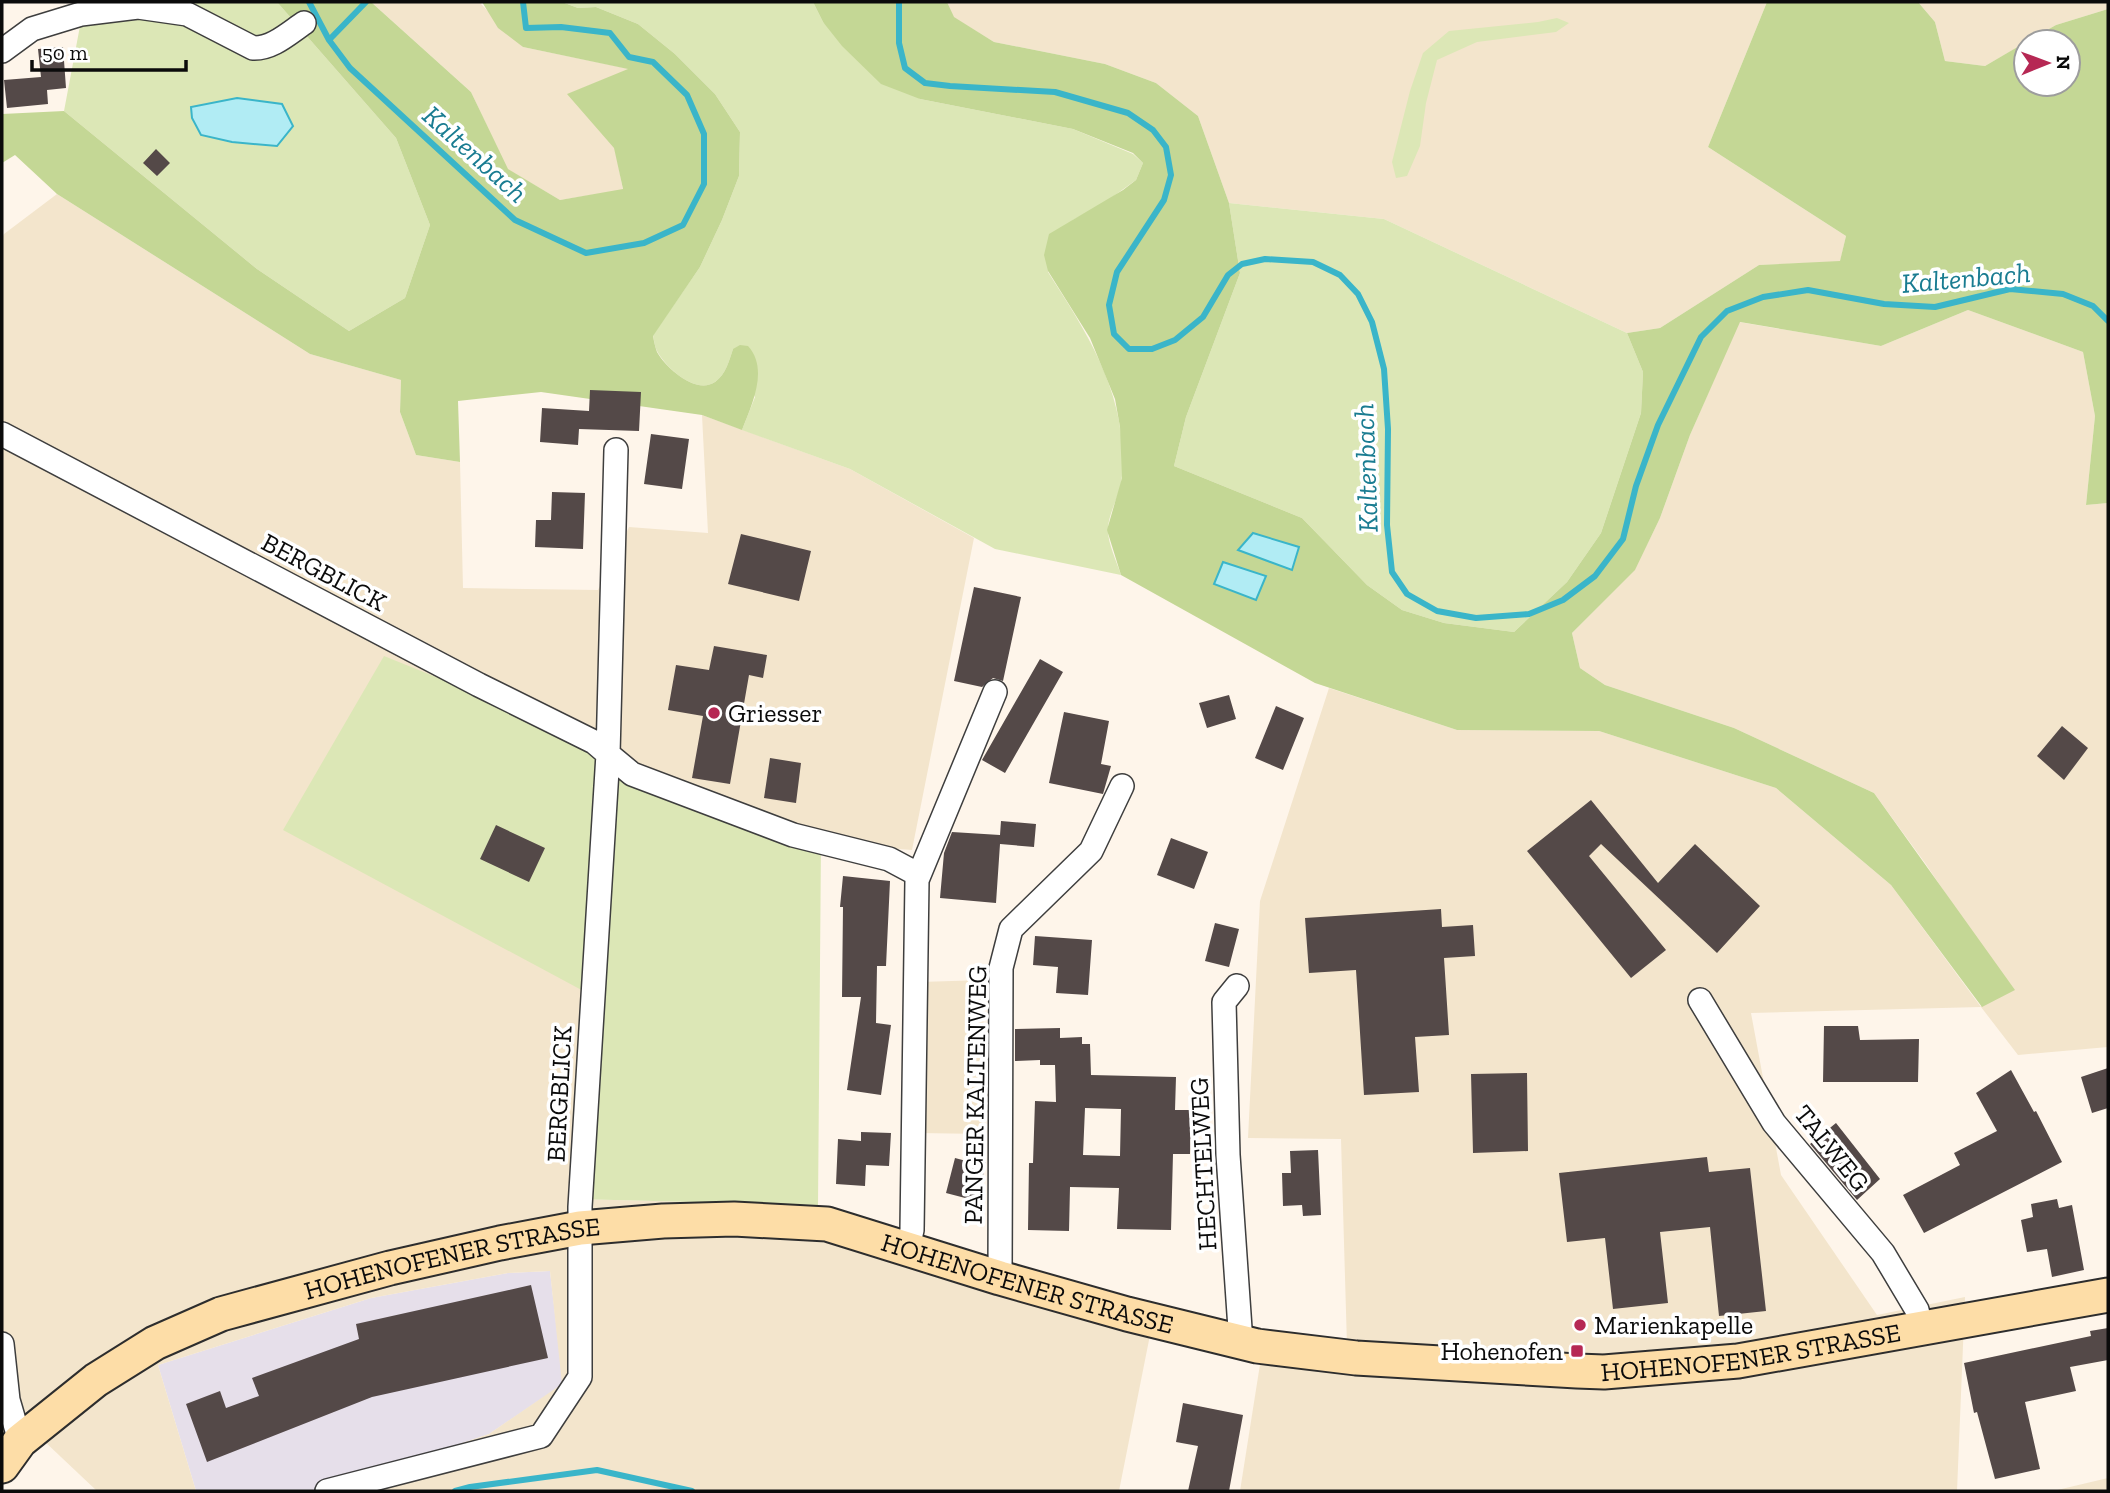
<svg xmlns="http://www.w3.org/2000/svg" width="2110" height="1493" viewBox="0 0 2110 1493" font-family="'Zilla Slab',serif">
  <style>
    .industrial { fill: #e6dfea }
    .farmland { fill: #f3e5cc }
    .green { fill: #dce7b6 }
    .forest { fill: #c4d795; fill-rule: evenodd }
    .water { fill: #b1ecf4; stroke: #3ab5c9; stroke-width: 2 }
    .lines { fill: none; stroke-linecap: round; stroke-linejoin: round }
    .stream { stroke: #3ab5c9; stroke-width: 6 }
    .building { fill: #544948; fill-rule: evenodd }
    .street-casing { stroke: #3e3e3e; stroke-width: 26 }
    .secondary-casing { stroke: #2d2d2d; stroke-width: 37 }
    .street { stroke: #fff; stroke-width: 23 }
    .secondary { stroke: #fddda7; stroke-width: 33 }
    .poi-dot { fill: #b62854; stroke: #fff; stroke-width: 2.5 }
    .labels { text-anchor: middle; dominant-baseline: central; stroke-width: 7; stroke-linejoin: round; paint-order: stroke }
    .street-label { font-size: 26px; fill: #0b0b0b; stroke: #fff }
    .poi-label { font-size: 26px; fill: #0b0b0b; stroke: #fff; text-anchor: start }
    .water-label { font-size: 28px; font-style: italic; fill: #197c91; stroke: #fff }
  </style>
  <rect width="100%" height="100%" fill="#fef5ea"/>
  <!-- industrial -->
  <path class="industrial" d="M550,1271L563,1384L489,1434L321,1491H196L158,1365L371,1298L508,1273Z"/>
  <!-- farmland -->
  <path class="farmland" d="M371,2H482L481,4L523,47L630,69L568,94L615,148L623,190L560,200L507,169L471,92Z
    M947,2H1767L1708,147L1846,236L1840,262L1759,265L1660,328L1627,333L1384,219L1229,203L1198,116L1156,83L1105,64L994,42L953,17Z
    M1918,2H2108V9L2056,25L1985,66L1945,61L1935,22Z
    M57,194L310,354L401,380L400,412L416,455L460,462L463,588L598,590L629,527L708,533L702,415L850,469L974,538L912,850L821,843L589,994L574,1199L818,1205L1151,1330L1119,1491H321L489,1434L562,1384L550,1271L508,1273L371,1298L158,1365L196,1491H97L7,1406L2,1384V238L4,234Z
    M1968,310L2083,352L2095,416L2086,505L2108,503V1047L2018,1055L1981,1007L1751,1013L1781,1175L1877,1315L1965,1297L1957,1491H1240L1264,1339L1347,1346L1341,1139L1248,1138L1260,901L1329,688L1457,730L1599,731L1776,788L1891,885L1981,1007L1979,943L1925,863L1874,793L1734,728L1605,685L1580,668L1572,633L1635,569L1660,518L1690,435L1739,322L1881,346Z
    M984,980L982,1134L919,1133L920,982Z
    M2108,1478V1491H2053Z"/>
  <!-- green -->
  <path class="green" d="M161,2H277L396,138L430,225L405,298L349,331L257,269L64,111L80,26L146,19Z
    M562,2H813L823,22L920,99L1073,129L1133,154L1143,163L1136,180L1104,203L1073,220L1048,272C1089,336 1128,396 1122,476C1121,494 1109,511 1108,528C1107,542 1117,562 1121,575L995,549L850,469L742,430L755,397L733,349C729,361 726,374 715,382C696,395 666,368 657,351C655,347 654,341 653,335L700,267L722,220L739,176L740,132L715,94L675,54L638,24L596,7L578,8Z
    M1557,18L1569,23L1556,32L1477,42L1437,60L1426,103L1420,146L1407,176L1396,178L1392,162L1410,91L1423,53L1449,31L1538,22Z
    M1229,203L1384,219L1627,333L1643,372L1641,413L1601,533L1567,582L1514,632L1444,623L1402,610L1367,585L1302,518L1174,466L1186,417L1240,273Z
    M384,656L592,740L632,774L821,843L818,1205L574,1199L589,994L283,830Z"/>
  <!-- forest -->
  <path class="forest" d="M277,2H371L471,92L508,169L560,200L623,189L614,148L567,94L628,69L523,47L498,28L482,2H562L578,8L596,7L638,24L675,54L715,94L740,132L739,176L722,220L700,267L653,336C654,341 655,347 657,352C666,368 696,395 715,382C726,374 729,361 733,349L740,345L748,346C769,369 752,404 742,430L702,415L541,392L458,401L460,462L416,455L400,412L401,380L310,354L57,194L15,155L2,163V114L64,111L257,269L349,331L405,298L430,225L396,138Z
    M813,2H947L954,17L994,42L1105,64L1156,83L1198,116L1229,203L1240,273L1186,417L1174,466L1302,518L1367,585L1402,610L1444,623L1514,632L1567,582L1601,533L1641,413L1643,372L1627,333L1660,328L1759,265L1840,261L1846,236L1708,147L1767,2H1918L1935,22L1945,61L1985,66L2026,42V84H2068V42H2026L2056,25L2108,9V503L2086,505L2095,416L2083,352L1968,310L1881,346L1740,322L1690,435L1660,518L1635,570L1572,633L1580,668L1605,685L1734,728L1874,793L2015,990L1982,1007L1891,885L1776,788L1599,731L1457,730L1315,683L1121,575L1107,530L1122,478L1120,427L1115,399L1090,338L1048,271L1044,255L1049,234L1123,190L1136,180L1143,163L1133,153L1073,129L920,99L881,84L842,46L823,22ZM1253,533L1298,547L1292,569L1238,550Z"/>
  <!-- water -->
  <path class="water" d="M237,98L282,104L293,126L277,146L232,142L201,135L192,118L191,107Z
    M1253,533L1299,547L1292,570L1238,550Z
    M1223,562L1266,576L1256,600L1214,584Z"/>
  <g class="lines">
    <!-- stream -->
    <path class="stream" d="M309,2L329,40L350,68L515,220L586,253L644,243L683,225L704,184V134L687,95L653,62L629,57L610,33L561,27L526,28L523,2
      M899,2V43L905,68L925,83L950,86L1055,92L1128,113L1153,130L1166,147L1171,175L1164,200L1117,272L1109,305L1114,334L1129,349H1152L1175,340L1203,317L1228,275L1242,264L1265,259L1313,262L1340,275L1358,294L1372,322L1384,369L1388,429L1387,525L1392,572L1407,594L1437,611L1476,618L1529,614L1563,600L1595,576L1623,539L1636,486L1658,425L1701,337L1727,311L1763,297L1808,290L1884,304L1935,307L2010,289L2063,294L2093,306L2108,321
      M329,40L366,2
      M455,1491L470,1487L597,1470L692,1491"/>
  </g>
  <!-- building -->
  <path class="building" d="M63,47L66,88L47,90L48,104L7,108L4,80L41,77L38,49Z
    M156,149L170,163L157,176L143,163Z
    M590,390L641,392L639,431L579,429L578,445L540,442L542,408L589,411Z
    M651,434L689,439L682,489L644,484Z
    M552,492L585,493L583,549L535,547L536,520H551Z
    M741,534L811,551L799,601L728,584Z
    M974,587L1021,597L1003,681L993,678L982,687L954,681Z
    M714,646L767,655L763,678L749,675L730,784L692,778L703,716L668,710L676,665L709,670Z
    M1040,659L1063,672L1005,773L982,760Z
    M1229,695L1236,719L1207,728L1199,703Z
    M1276,706L1304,718L1283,770L1255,758Z
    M1064,712L1109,721L1101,764L1111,766L1103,794L1049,783Z
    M2062,726L2088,748L2064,780L2037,756Z
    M770,758L801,763L796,803L764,798Z
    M1591,800L1658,883L1695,844L1760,906L1717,953L1601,844L1589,856L1666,950L1631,978L1527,851Z
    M1001,821L1036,824L1034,847L1000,844L996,903L940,898L944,853L952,832L1000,835Z
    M496,825L545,848L529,882L480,859Z
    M1171,838L1208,852L1194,889L1157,875Z
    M843,876L890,881L886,966H877L876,1023L891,1025L881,1095L847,1090L861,997H842L843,907H840Z
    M1441,909L1442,927L1473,925L1475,956L1444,958L1449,1035L1415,1037L1419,1092L1364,1095L1356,970L1309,973L1305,918Z
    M1215,923L1239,929L1229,967L1205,961Z
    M1035,936L1092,940L1088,995L1056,993L1058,967L1033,965Z
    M1824,1026H1858L1860,1040L1919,1039L1918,1082H1823Z
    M1060,1028V1038L1082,1037V1044H1090L1091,1075L1176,1077L1175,1110H1191L1190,1154H1173L1171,1230L1117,1229L1119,1188L1070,1187L1069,1231L1028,1230L1029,1163H1033L1035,1101L1056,1102L1055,1065H1040V1060L1015,1061V1029ZM1085,1108L1121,1109L1120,1156L1083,1155Z
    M2108,1068V1108L2092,1113L2081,1077Z
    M2011,1070L2034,1112L2036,1111L2062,1162L1924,1233L1903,1195L1960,1165L1954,1153L1997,1131L1976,1093Z
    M1527,1073L1528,1151L1473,1153L1471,1074Z
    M1836,1123L1880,1179L1857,1200L1810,1144Z
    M861,1132L891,1133L889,1166L866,1165L865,1186L836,1184L838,1139L861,1141Z
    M970,1137H986V1163L976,1206L969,1205V1199L946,1193L955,1158L970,1162Z
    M1318,1150L1321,1215L1303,1216L1302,1205L1283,1206L1282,1173H1291L1290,1151Z
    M1707,1157L1709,1172L1750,1168L1766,1311L1719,1316L1710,1227L1660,1232L1668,1303L1613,1309L1605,1238L1567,1242L1559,1173Z
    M2057,1199L2059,1208L2072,1205L2084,1270L2052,1277L2047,1249L2027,1252L2021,1220L2033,1217L2031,1204Z
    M531,1285L548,1358L372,1397L207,1462L186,1404L220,1391L226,1408L259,1396L252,1378L359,1339L356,1324Z
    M2108,1328V1360L2070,1367L2076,1391L2025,1402L2040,1469L1995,1479L1977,1412L1974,1413L1964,1363L2091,1336L2090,1331Z
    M1183,1403L1243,1415L1229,1491H1188L1198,1446L1176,1442Z"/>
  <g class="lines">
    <defs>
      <path id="street" d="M2,51L32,29L81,14L138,7L187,14L253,48C272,49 289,33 304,23
        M2,434L479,685L594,742L608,754L580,1207V1377L541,1436L327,1491
        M616,450L608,754L632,774L793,835L889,859L919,875
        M1237,986L1224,1002L1228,1155L1241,1343
        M1700,1000L1774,1123L1883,1253L1917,1310L1922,1328
        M908,1248L912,1230L917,880L995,692
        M1000,1278L1001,968L1011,929L1091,851L1122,786
        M2,1344L8,1400L20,1441"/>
      <g id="secondary">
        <path id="s1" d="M2,1466L20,1441L96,1380L155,1343L221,1314L390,1268L500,1243L580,1228L663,1221L734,1219L827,1224L1000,1278L1127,1314L1257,1346L1356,1358L1577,1371L1604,1372L1738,1361L2108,1295"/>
      </g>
    </defs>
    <!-- street casing -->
    <use href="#street" class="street-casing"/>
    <!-- secondary casing -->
    <use href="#secondary" class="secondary-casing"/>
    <!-- street -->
    <use href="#street" class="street"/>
    <!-- secondary -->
    <use href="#secondary" class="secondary"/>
  </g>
  <!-- markers -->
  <g class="poi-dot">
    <circle cx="714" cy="713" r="7"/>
    <circle cx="1580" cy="1325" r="7"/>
    <rect x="1570" y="1344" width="14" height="14" rx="3.5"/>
  </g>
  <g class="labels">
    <!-- street labels -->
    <g class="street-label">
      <text transform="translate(324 572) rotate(28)">BERGBLICK</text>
      <text transform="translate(559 1094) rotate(-87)">BERGBLICK</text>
      <text transform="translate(975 1095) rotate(-89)">PANGER KALTENWEG</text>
      <text transform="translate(1832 1148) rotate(51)">TALWEG</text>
      <text transform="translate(1203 1164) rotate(-93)">HECHTELWEG</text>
      <text stroke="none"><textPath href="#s1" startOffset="508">HOHENOFENER STRASSE</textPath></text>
      <text stroke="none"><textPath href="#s1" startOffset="1096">HOHENOFENER STRASSE</textPath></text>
      <text stroke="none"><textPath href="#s1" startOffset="1830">HOHENOFENER STRASSE</textPath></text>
    </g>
    <!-- poi labels -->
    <g class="poi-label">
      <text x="728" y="713">Griesser</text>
      <text x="1594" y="1325">Marienkapelle</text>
      <text x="1563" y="1351" text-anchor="end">Hohenofen</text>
    </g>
    <!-- water labels -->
    <g class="water-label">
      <text transform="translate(475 154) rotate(42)">Kaltenbach</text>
      <text transform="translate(1966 278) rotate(-5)">Kaltenbach</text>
      <text transform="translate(1366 468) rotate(-92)">Kaltenbach</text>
    </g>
  </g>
  <!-- border -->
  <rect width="2110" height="1493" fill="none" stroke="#0b0b0b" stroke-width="7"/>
  <!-- north arrow -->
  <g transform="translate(2047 63) rotate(89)"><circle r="33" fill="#ffffff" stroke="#9d9d9d" stroke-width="2"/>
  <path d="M0-5L12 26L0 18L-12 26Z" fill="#b62854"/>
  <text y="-10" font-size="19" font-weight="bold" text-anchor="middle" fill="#0b0b0b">N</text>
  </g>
  <!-- scale -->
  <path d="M32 60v10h154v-10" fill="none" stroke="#0b0b0b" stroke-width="3.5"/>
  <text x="42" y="60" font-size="21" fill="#0b0b0b" stroke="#ffffff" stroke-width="5" paint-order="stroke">50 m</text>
</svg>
